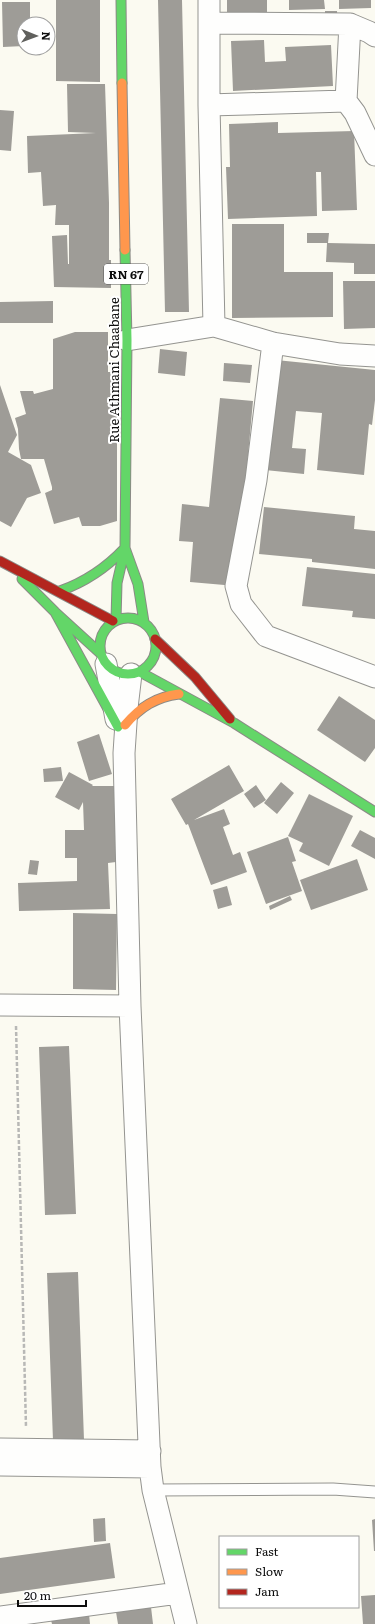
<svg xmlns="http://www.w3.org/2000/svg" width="375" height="1624" viewBox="0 0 375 1624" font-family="Literata,serif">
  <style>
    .building { fill: #9e9c97 }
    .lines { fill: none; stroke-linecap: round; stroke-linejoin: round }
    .lane-casing { stroke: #949490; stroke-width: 13 }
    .street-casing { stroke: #949490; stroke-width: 23 }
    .fast-casing { stroke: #8b8a86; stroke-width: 11 }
    .slow-casing { stroke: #8b8a86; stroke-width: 11 }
    .jam-casing { stroke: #8b8a86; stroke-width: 11 }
    .path { stroke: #b8b8b6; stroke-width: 2.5; stroke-dasharray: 4 2; stroke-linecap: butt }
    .lane { stroke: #fefefd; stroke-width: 11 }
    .street { stroke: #fefefd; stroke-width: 21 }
    .fast { stroke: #63d668; stroke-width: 9 }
    .slow { stroke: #ff974d; stroke-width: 9 }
    .jam { stroke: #b3261e; stroke-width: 9 }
    .labels { text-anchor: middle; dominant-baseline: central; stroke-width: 4; stroke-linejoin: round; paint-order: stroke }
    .shield { fill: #fff; stroke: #565656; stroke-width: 1 }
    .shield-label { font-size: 12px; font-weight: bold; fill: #0d0d0d }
    .street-label { font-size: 13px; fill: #0d0d0d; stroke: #fff }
  </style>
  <rect width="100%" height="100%" fill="#fbfaf1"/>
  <!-- building -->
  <path class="building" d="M56,0H100V82L56,81Z
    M158,0H182L189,312H165Z
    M227,0H267V22H227Z
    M289,0H324L325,9L289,10Z
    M339,0H371V8L339,9Z
    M2,2H30V21H42V24H24V46L3,47Z
    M325,11H337L338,26H325Z
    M264,40L265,62L286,61L285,47L331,45L333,86L233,91L231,41Z
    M67,84H105L109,203V260H111V288L54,287L52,236L67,235L68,264H69V225H55L56,205L43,206L41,172L28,173L27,136L96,133L68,132Z
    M0,110L14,111L11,151L0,150Z
    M278,122V133L354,131L357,210L322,211L321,172H316L317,216L228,219L226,167H230L229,124Z
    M232,224H284V272H333V317L232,318Z
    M307,233H329L328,243L375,244V274H354V263L326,262L327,243H307Z
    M343,281H375V328L344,329Z
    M53,301V323H0V302Z
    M75,332H108V372H117V521L100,526H82L79,517L54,524L45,493L52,490V487L44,459H21L19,449L18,429L15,418L26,414L20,391H33L34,394L53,389V339Z
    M160,349L187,352L185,376L158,373Z
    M276,360L375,370V400L372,425L369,424L364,475L317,470L322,413L296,411L292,448L306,449L304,474L265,470Z
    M224,363L252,365L250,383L223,381Z
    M0,385L17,435L8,452L31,465L41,493L27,498L11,527L0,521Z
    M220,398L253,401L236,586L190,582L193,542L179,541L182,504L209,507Z
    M264,507L355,516L354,529L375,531V569L312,562V559L259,554Z
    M307,567L375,574V619L352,617L353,611L302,606Z
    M339,696L375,720V748L365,762L317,730Z
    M99,734L112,774L89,781L77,742Z
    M229,765L244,791L194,820L224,809L230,824L223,827L233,855L240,852L247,872L211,885L188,824L186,825L171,799Z
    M61,767L63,781L44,782L43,769Z
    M69,772L93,785L92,786H115L116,862L108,863L110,909L19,911L18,883L77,881V858H65V830H84L83,802L79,810L55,797Z
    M281,782L294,793L277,814L264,803Z
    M256,785L266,800L254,808L244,794Z
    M309,794L353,816L329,866L299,851L303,843L288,836Z
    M360,830L375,838V859L351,846Z
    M288,837L296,861L292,862L302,891L266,904L247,852Z
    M357,859L368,890L311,910L300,880Z
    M30,860L39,861L37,875L28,874Z
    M227,886L232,905L218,909L213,890Z
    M290,896L292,900L270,910L269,906Z
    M73,913L117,914L116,990L73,989Z
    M69,1046L76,1214L45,1215L39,1047Z
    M78,1272L84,1440L53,1441L47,1273Z
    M105,1518L106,1541L94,1542L93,1519Z
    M375,1519V1551H374L372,1520Z
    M110,1543L115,1578L0,1594V1558Z
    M375,1595V1624H363L361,1596Z
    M151,1607L153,1624H118L116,1612Z
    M89,1614L90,1624H52L51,1620Z"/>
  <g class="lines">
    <defs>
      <path id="lane" d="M153,1490L333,1489L375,1492"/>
      <path id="street" d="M209,0V105L214,326
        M210,23L350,24L369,32L375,36
        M346,101L350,24
        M209,105L346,101L355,113L375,155
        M127,340L214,326L273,343L340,354L375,356
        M273,343L256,480L236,586L241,604L266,636L375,677
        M106,664L116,719
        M131,674L127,708L124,753L130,1006L150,1467L153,1490L186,1624
        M0,1005L130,1006
        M0,1449L150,1451
        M0,1465L150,1467
        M0,1617L178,1593"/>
      <path id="fast" d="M121,0L122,83
        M125,548L138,584L144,622
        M22,579L55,612L100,653
        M60,591C85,582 106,568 124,549
        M55,612L118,727
        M100 646a28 28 0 1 1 56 0a28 28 0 1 1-56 0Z
        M116,620L117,583L125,548L127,340L125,250
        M140,672L234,723L375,812"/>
      <path id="slow" d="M122,83L125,250
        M125,725C140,707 156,697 179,694"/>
      <path id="jam" d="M0,561L113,621
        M155,639L195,677L230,719"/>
    </defs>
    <!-- lane casing -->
    <use href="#lane" class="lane-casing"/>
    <!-- street casing -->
    <use href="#street" class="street-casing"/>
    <!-- fast casing -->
    <use href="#fast" class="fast-casing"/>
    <!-- slow casing -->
    <use href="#slow" class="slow-casing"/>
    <!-- jam casing -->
    <use href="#jam" class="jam-casing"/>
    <!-- path -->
    <path class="path" d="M16,1026L26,1427"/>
    <!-- lane -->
    <use href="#lane" class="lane"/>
    <!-- street -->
    <use href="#street" class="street"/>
    <!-- fast -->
    <use href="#fast" class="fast"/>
    <!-- slow -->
    <use href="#slow" class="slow"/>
    <!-- jam -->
    <use href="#jam" class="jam"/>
  </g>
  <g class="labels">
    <!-- shield labels -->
    <rect class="shield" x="104" y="264" width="44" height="20" rx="3"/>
    <g class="shield-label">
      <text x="126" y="274">RN 67</text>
    </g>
    <!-- street labels -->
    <g class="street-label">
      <text transform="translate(113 370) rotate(-90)">Rue Athmani Chaabane</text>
    </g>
  </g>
  <!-- legend -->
  <rect x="219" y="1536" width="140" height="72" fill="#ffffff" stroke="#9e9e9e"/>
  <rect x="227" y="1549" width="20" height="6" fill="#63d668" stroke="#9e9e9e"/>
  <text x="255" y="1556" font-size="12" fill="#0d0d0d">Fast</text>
  <rect x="227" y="1569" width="20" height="6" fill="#ff974d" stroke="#9e9e9e"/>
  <text x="255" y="1576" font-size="12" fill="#0d0d0d">Slow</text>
  <rect x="227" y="1589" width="20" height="6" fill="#b3261e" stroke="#9e9e9e"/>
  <text x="255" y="1596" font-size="12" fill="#0d0d0d">Jam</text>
  <!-- north arrow -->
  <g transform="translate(36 36) rotate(91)"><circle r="19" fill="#ffffff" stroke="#9e9e9e"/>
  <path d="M0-3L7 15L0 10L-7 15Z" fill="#60605d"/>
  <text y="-6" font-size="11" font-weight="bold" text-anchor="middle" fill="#0d0d0d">N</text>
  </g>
  <!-- scale -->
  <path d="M18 1600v6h68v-6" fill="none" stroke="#0d0d0d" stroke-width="2"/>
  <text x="24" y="1600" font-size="12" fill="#0d0d0d" stroke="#ffffff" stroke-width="3" paint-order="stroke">20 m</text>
</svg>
